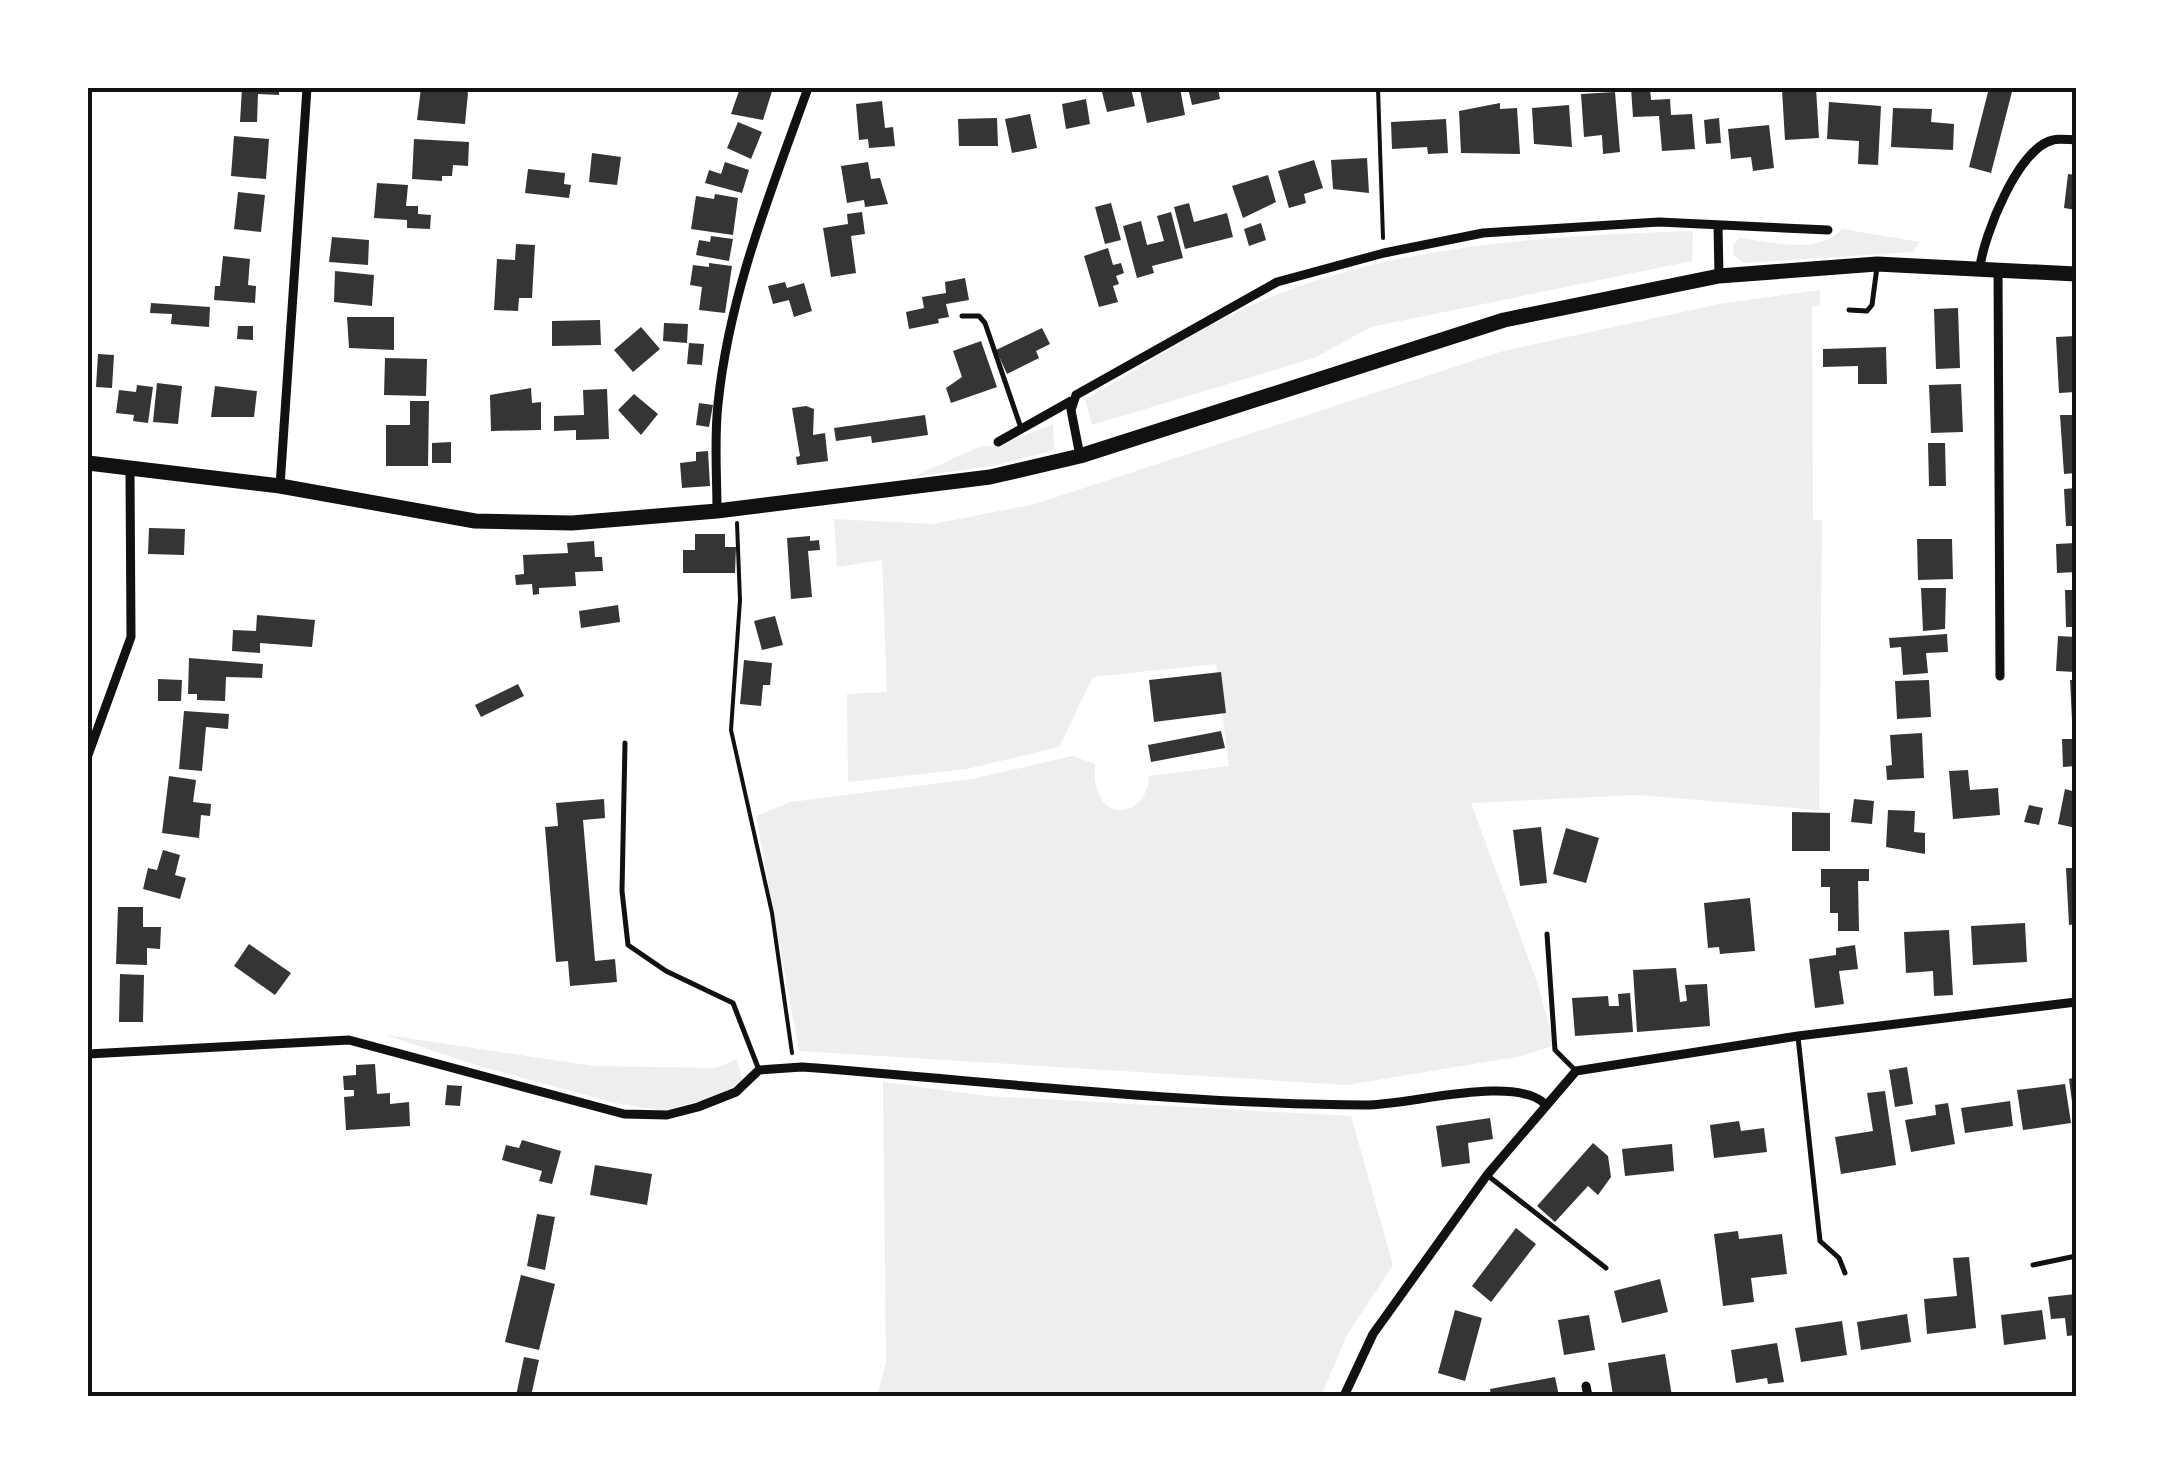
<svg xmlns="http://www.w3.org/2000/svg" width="2164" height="1484" viewBox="0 0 2164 1484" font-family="Barlow,sans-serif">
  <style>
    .green { fill: #eee }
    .building { fill: #353535 }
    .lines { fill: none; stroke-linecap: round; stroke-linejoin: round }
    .path { stroke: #111; stroke-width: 4 }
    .service { stroke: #111; stroke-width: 5 }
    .minor { stroke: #111; stroke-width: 9 }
    .primary { stroke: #111; stroke-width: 15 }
    .neatline { fill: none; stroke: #111; stroke-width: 4 }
  </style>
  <rect width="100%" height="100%" fill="#fff"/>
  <!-- green -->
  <path class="green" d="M1842,229L1920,242L1913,252L1745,263L1734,256L1733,245L1739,238C1769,241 1819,256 1842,229Z
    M1693,231L1692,261L1371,327L1314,358L1092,425L1085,399C1142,368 1215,318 1273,296C1407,243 1551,236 1693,231Z
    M1820,290V304L1812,307L1813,520H1822L1819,810L1636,795L1471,803L1536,979L1555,1045L1522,1056L1347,1085L799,1051L756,816L791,802L972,779L1072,756L1095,764C1090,826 1147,821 1149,776L1229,766L1216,664L1093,677L1059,747L967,769L848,782L847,694L887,692L882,560L837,567L834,519L933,524L1035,504L1503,351L1719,304Z
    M1053,424L1054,450L997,465L913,477L981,446L996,447Z
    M386,1035L594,1066L716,1068L737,1059L742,1080L722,1095L663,1111L615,1103L476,1065Z
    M883,1082L987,1096L1351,1116L1393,1265L1347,1335L1321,1396H877L886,1363Z"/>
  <!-- building -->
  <path class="building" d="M242,88H279V95L258,94L257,122H240Z
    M421,88H464L468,93L465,124L417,120Z
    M740,88H773L763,120L731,114Z
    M1101,88H1131L1135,106L1107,112Z
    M1180,88L1185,115L1147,123L1140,90Z
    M1188,88H1218L1220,99L1192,105Z
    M1631,88H1650L1651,100L1670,99L1671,115L1692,114L1695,149L1662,151L1659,116L1633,117Z
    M1816,88L1819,138L1785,140L1782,90Z
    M1989,88H2013L1991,173L1969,167Z
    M1615,92L1620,152L1603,154L1602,135L1584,137L1581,94Z
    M1086,99L1090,124L1066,129L1062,104Z
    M882,101L885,128L893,127L895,146L869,148L868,139L859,140L856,104Z
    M1829,102L1881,106L1878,165L1858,164L1859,141L1827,139Z
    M1500,103V109L1517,108L1520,154L1461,153L1459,111Z
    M1569,105L1572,147L1534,144L1532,108Z
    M1893,108L1932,109L1931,122L1954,124L1953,150L1891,147Z
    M1030,114L1037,148L1012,153L1005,119Z
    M997,118L998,146H959L958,119Z
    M1719,118L1721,143L1706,144L1704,120Z
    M1446,119L1448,153L1428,154L1427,147L1392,149L1391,122Z
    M738,122L762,132L751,159L727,148Z
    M1769,125L1774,168L1753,171L1751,157L1731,159L1728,129Z
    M234,136L269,139L266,179L231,176Z
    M414,139L469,142L468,166L453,165L452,176H442V181L412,179Z
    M592,153L621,157L617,185L589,182Z
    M1367,158L1369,193L1333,189L1331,160Z
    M1314,160L1323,188L1304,194L1306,203L1289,208L1278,171Z
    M725,162L749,170L742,193L705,183L709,170L721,174Z
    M868,162L871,179L880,178L888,204L865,207L864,200L847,203L841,166Z
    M528,169L565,173L564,184L571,185L569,198L525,193Z
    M2068,174L2076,175V210L2064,208Z
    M1268,175L1276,202L1243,218L1232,186Z
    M377,183L408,185L406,206H418V214L431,215L430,229L407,228V220L374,218Z
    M238,192L265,195L261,232L234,229Z
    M715,194L738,198L733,235L691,229L696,196L714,199Z
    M1111,203L1121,240L1105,244L1095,207Z
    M1189,203L1194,222L1227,213L1233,237L1185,249L1174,207Z
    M862,212L865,234L851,236L856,273L831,277L823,228L848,224L847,214Z
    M1171,212L1183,258L1152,266L1154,273L1137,278L1123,226L1141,221L1147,245L1164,241L1157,216Z
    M1261,223L1266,240L1249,246L1244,229Z
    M711,236L733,239L729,261L696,255L699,240L710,242Z
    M332,237L369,240L368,265L329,262Z
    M516,244L535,245L532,298H519L518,311L494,310L497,259L515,260Z
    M1108,248L1113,265L1121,263L1124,273L1116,276L1119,284L1113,286L1118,302L1099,307L1084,256Z
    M223,256L250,259L248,285L256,286L255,303L214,300L215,286H220Z
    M709,263L732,266L725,313L699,310L702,287L690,285L693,265L709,267Z
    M335,271L374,275L372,306L334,302Z
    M965,278L969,300L946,304L949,317L938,319L939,323L909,329L906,312L924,308L922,297L946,293L945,282Z
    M785,282L787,288L804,283L812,311L794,317L789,300L773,304L768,286Z
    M151,303L210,307L209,327L171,324L172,314L150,313Z
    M1958,308L1960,368L1936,369L1934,309Z
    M347,317H394V350L349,348Z
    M600,320L601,345L552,346V321Z
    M664,323L688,324L687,343L663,341Z
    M238,326H253V340L237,339Z
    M641,327L660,349L633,372L614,350Z
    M1042,328L1050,344L1036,351L1039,358L1007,374L996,350Z
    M2076,336V392L2059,393L2056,337Z
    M981,341L997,387L951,403L946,388L962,377L953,351Z
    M689,343L704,344L702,365L687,364Z
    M1886,347L1887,384H1858V366L1823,367V349Z
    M98,354L114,355L112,388L96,387Z
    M385,358L427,359L426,396L384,395Z
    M157,383L182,386L178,424L153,422Z
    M1961,384L1963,432L1931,433L1929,385Z
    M137,385L153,387L148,423L133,421L134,415L116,413L119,390L136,392Z
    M215,386L257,391L254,417H211Z
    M531,388L532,403L541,402V430L491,431L490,395Z
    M607,389L609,439L576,440V430L554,431V416L584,415L583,390Z
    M634,394L658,414L641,435L618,410Z
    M410,401H429L428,466H386V425H410Z
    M699,403L713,405L709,427L696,425Z
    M806,406L814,409L813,435L825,433L828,461L797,465L796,457L800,456L792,408Z
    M925,415L928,435L872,443L871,436L836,441L834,428Z
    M2060,415H2076V473L2064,474Z
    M451,442V463H432V443Z
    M1928,443H1945L1946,486H1929Z
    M708,451L710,486L682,488L680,463L696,461V452Z
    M2076,488V526H2066L2064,489Z
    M149,528L185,529L184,555L148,554Z
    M695,534H725V547H736L735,573H683V550H695Z
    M810,536V541L819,540L820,550L808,551L812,597L791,599L787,538Z
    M1917,539H1952L1953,579L1918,580Z
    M594,541L595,557H602L603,571L575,572L576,586L539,588V594L533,595L532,584L516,585L515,575L524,574L523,555L568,553L567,543Z
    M2076,543V572L2057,573L2056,544Z
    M1921,588H1946L1945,629L1923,631Z
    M2065,590H2076V627H2066Z
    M618,605L620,622L581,628L579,611Z
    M257,615L315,620L312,647L260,643V653L232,651L233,630L256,631Z
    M775,616L783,645L762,650L754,621Z
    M1947,634L1948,652L1926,653L1928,673L1903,675L1901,647L1890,648L1889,638Z
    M2058,636L2076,637V672L2056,671Z
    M189,658L263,664L262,678L226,677L225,701L197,700V694H188Z
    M744,660L772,663L770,685H763L761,706L740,704Z
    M1221,672L1226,713L1154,722L1149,680Z
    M158,679L182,680L181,701H158Z
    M1929,680L1931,717L1897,719L1895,681Z
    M2070,680H2076V720H2072Z
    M518,684L524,696L481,717L475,705Z
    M184,711L229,714L228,729L206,727L202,771L179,769Z
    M1221,731L1225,748L1151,762L1148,745Z
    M1922,733L1924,778L1887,780L1886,766L1892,765L1890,735Z
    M2062,739H2076V766L2063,767Z
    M1968,770L1970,790L1998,788L2000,815L1953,819L1949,771Z
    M169,776L196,780L193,802L211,804L210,816L201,815L199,838L162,833Z
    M2065,789L2076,792V828L2058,824Z
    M604,799L605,818L583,820L595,961L615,959L617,982L570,986L568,961L556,962L545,827L558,826L556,803Z
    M1854,799L1874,801L1872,824L1851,822Z
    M2029,805L2043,808L2039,825L2024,822Z
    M1888,810L1915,811L1914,832L1925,833V854L1886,847Z
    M1792,812L1830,813V851H1792Z
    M1541,827L1547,883L1520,886L1513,830Z
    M1566,828L1599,838L1586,883L1553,874Z
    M163,850L180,855L175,875L186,878L180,899L143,889L148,868L157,870Z
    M2066,868H2076V924L2069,925Z
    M1821,869H1869V881H1858L1859,931H1838V913H1830V887H1821Z
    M1750,898L1755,951L1720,954L1719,947L1708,948L1704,903Z
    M118,907H143V927H161L160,949L147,948V965L116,964Z
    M2025,923L2027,962L1973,965L1971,926Z
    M1949,930L1953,995L1934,996L1933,971L1906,973L1904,932Z
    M249,944L291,973L275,995L234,966Z
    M1855,945L1858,969L1839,971L1844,1004L1815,1008L1809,959L1836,955V948Z
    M1676,968L1680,1002L1687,1001L1685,985L1707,984L1710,1026L1637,1032L1633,970Z
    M120,974L144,975L143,1022H119Z
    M1630,993L1633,1032L1575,1036L1572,998L1608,996L1609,1006H1619L1618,994Z
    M375,1064L377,1094L390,1093V1104L409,1102L410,1126L346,1130L344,1097L354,1096V1090H344L343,1076L356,1075V1065Z
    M1907,1067L1913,1104L1895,1107L1889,1070Z
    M2076,1077V1117H2074L2069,1079Z
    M2065,1084L2071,1123L2023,1130L2017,1090Z
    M447,1085L462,1086L460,1106L445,1105Z
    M1885,1091L1896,1165L1841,1174L1835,1137L1873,1131L1867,1093Z
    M2010,1101L2013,1126L1965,1133L1961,1108Z
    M1948,1103L1955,1144L1911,1152L1905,1120L1936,1115L1935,1105Z
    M1490,1118L1493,1139L1468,1143L1470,1163L1442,1167L1436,1126Z
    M1739,1121L1741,1131L1764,1128L1767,1152L1714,1158L1710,1125Z
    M522,1140L561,1151L552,1184L539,1181L542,1171L502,1160L506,1145L519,1148Z
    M1593,1143L1608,1156L1611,1177L1598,1195L1588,1186L1555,1222L1537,1206Z
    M1672,1144L1674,1171L1625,1176L1622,1149Z
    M595,1165L652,1174L647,1205L590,1195Z
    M537,1214L555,1217L545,1270L527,1266Z
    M1516,1228L1536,1244L1491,1302L1472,1286Z
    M1738,1231L1739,1239L1782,1234L1787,1274L1751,1278L1754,1302L1723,1306L1714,1234Z
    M1969,1257L1976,1328L1927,1334L1924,1299L1957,1296L1953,1258Z
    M521,1275L555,1284L539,1350L505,1342Z
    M1660,1279L1668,1312L1622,1323L1614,1291Z
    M2076,1294V1335L2067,1336L2065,1318L2051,1319L2048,1297Z
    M1455,1310L1482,1318L1465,1381L1438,1373Z
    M2042,1310L2046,1339L2004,1345L2001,1315Z
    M1907,1314L1911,1342L1861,1350L1857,1322Z
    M1589,1315L1595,1350L1564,1355L1558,1320Z
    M1842,1321L1847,1355L1801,1362L1795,1328Z
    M1777,1343L1784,1382L1768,1384L1767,1378L1736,1383L1731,1350Z
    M1665,1354L1672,1396H1613L1608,1363Z
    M524,1357L539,1360L531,1396H516Z
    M1555,1377L1559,1396H1491L1490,1389Z"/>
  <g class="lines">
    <!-- path -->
    <path class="path" d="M1378,88L1383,238
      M737,523L740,600L731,730L772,913L792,1053"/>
    <!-- service -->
    <path class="service" d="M1849,310L1867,311L1872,305L1877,267
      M962,316H979L985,323L1021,428
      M625,743L622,891L628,945L666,971L733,1003L759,1070
      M1547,934L1555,1050L1576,1071
      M1798,1037L1820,1241L1839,1258L1845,1273
      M1487,1175L1606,1268
      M2033,1265L2076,1256"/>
    <!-- minor -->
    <path class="minor" d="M1718,225L1719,276
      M1980,267C1984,235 2018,148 2053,140C2059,138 2070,140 2076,140
      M1998,268L2000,676
      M998,442L1071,401
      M1080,456L1071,410L1076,395L1277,282L1384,253L1483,233L1659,222L1828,230
      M280,486L307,88
      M717,511C717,476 714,439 718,404C729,294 771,191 808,88
      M88,755L131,637L130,470
      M88,1054L349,1040L624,1114L667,1115L698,1107L736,1092L759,1070L802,1067C989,1081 1177,1104 1365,1105C1410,1105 1512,1075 1544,1103
      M1586,1386L1588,1396
      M1344,1396L1373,1334L1487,1175L1576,1071L1798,1036L2076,1002"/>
    <!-- primary -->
    <path class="primary" d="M88,463L280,486L475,521L572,523L717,511L990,477L1080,456L1504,320L1719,276L1877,264L2076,274"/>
  </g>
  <!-- border -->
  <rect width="2164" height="1484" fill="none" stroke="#ffffff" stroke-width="180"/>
  <rect x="90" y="90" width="1984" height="1304" class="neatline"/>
</svg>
